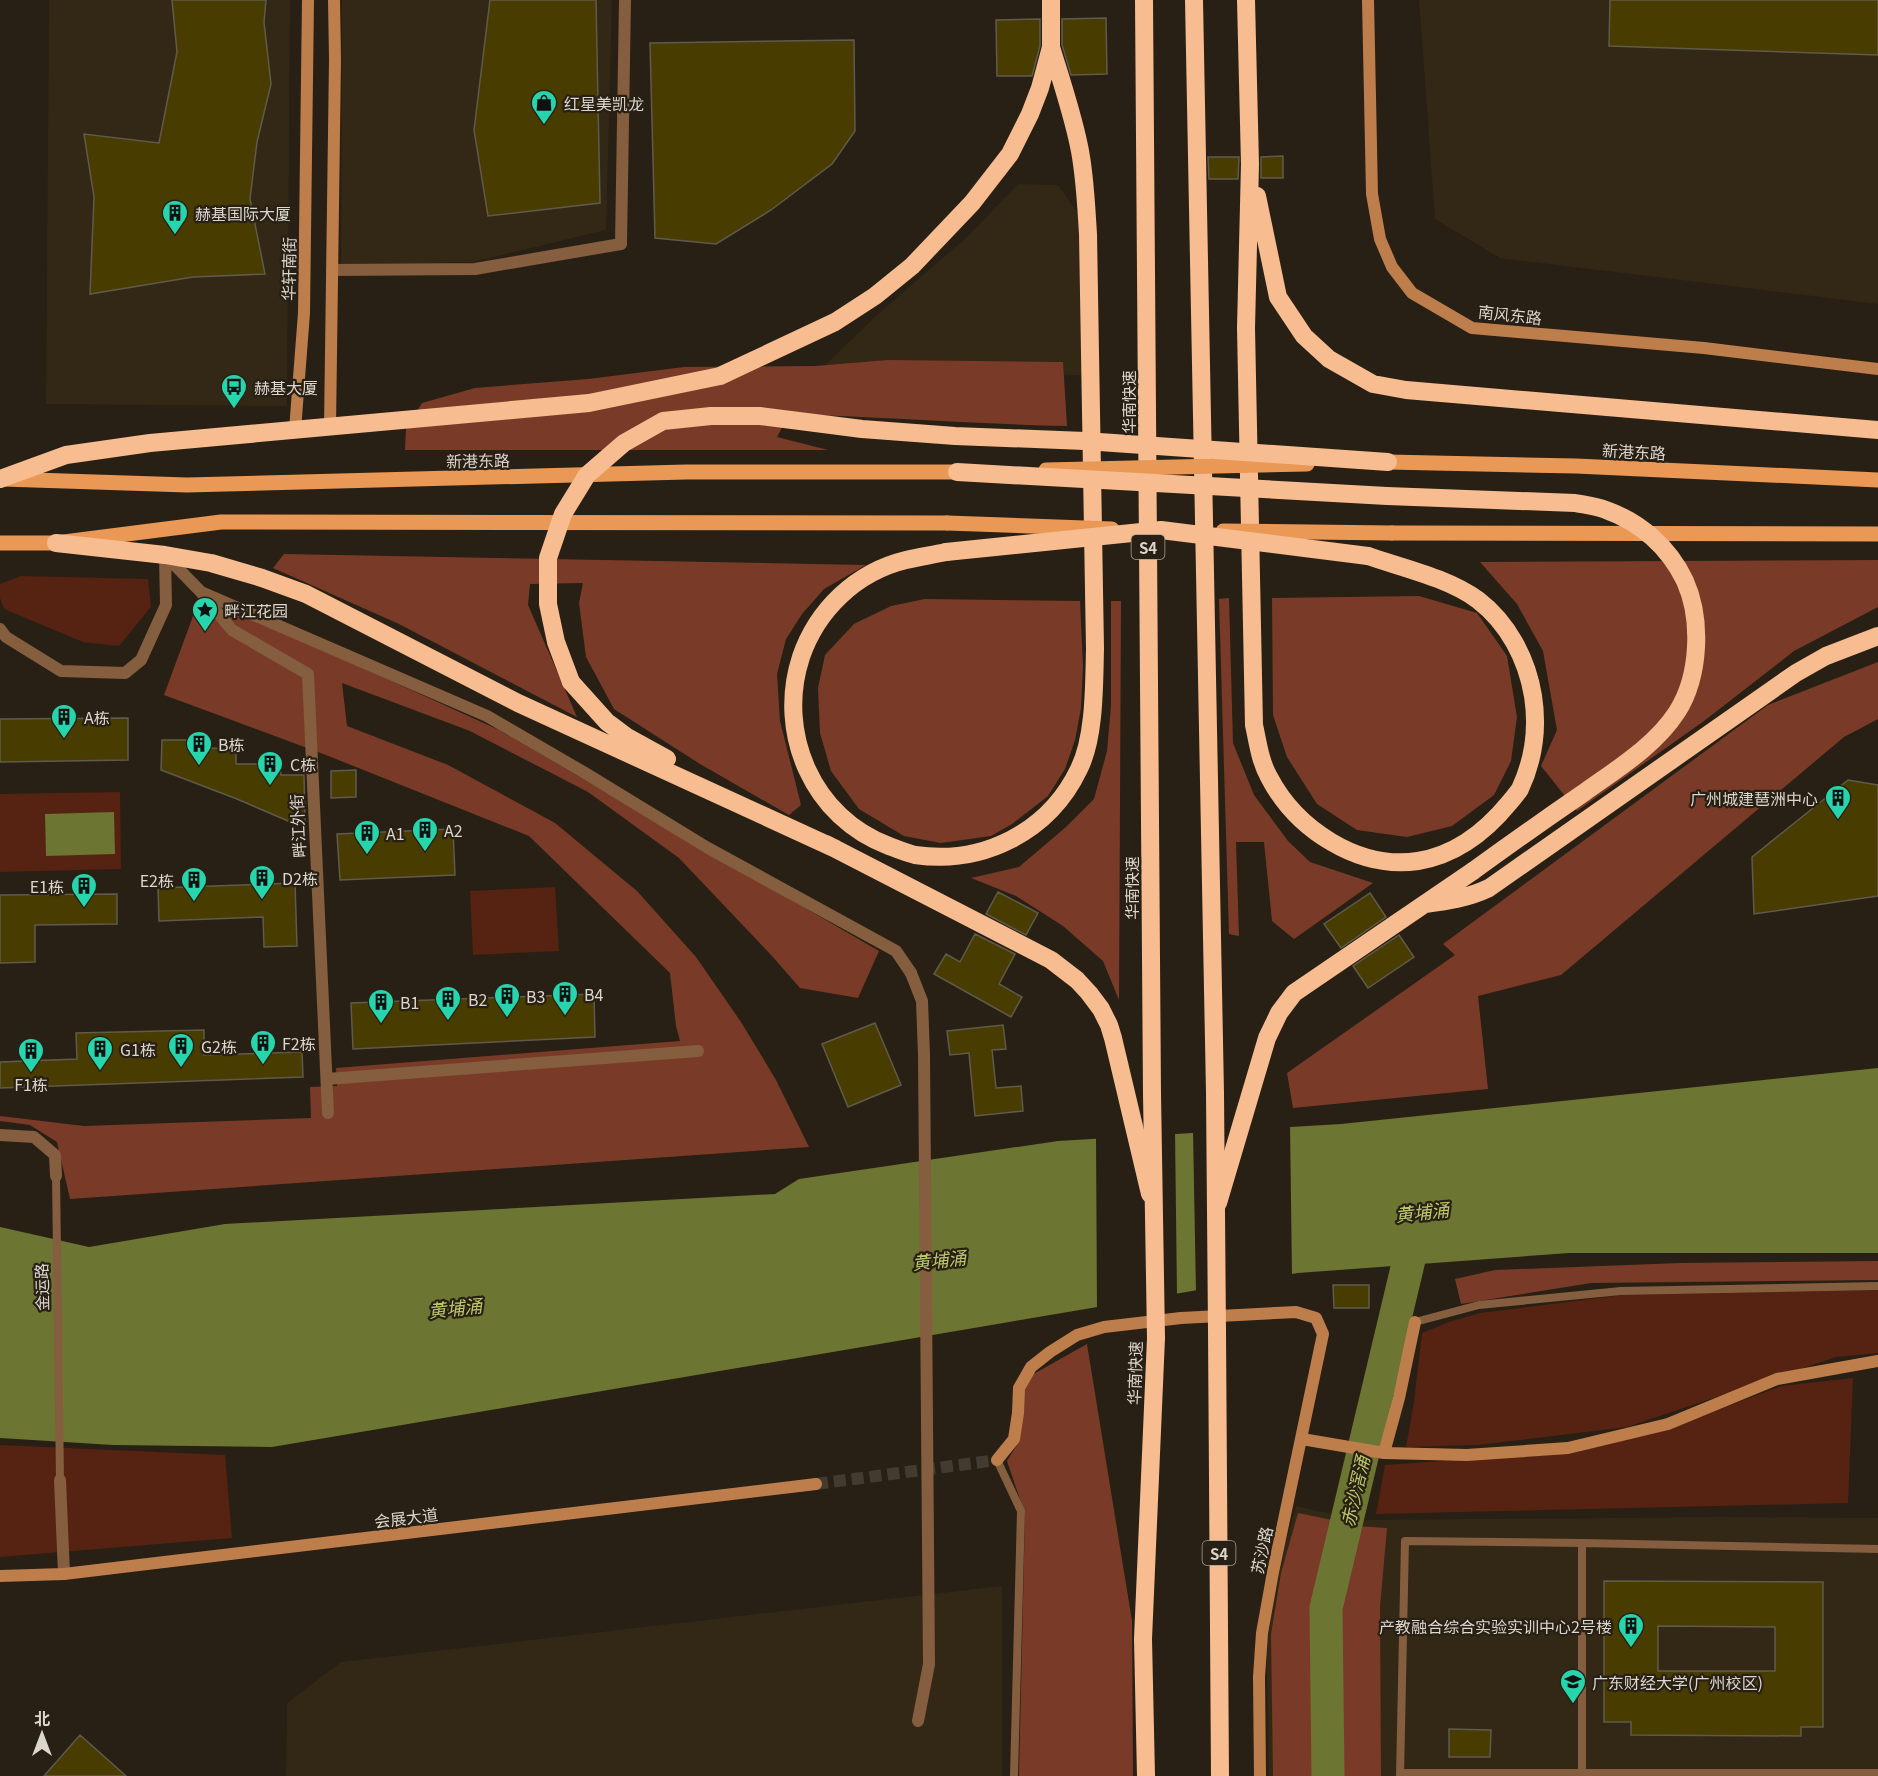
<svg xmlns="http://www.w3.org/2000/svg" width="1878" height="1776" viewBox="0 0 1878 1776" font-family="Georgia,'Noto Sans SC',serif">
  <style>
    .built { fill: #332716 }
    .green { fill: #562211 }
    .forest { fill: #793b27 }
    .water { fill: #6d7532 }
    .pier { fill: #282014 }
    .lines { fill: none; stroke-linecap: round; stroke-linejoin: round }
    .river { stroke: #6d7532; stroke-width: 33 }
    .building { fill: #493c01; stroke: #5f5b4c; stroke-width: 1.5; fill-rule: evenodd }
    .secondary-tunnel { stroke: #433b30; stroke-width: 12; stroke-dasharray: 12 6; stroke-linecap: butt }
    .lane { stroke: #855d3f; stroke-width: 8 }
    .street { stroke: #855d3f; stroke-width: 12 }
    .secondary { stroke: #be7e4c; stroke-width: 12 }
    .primary { stroke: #ea9855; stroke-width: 15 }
    .highway { stroke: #f7bc8f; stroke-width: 18 }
    .street-bridge { stroke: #855d3f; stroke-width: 12 }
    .primary-bridge { stroke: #ea9855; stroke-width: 15 }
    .highway-bridge { stroke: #f7bc8f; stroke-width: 18 }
    .labels { text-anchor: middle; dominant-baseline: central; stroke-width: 4.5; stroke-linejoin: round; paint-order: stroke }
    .shield { fill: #282014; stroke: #a59f96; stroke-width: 1.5 }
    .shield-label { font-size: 15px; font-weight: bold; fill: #dbd6ce }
    .poi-label { font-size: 16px; fill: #dbd6ce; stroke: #282014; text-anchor: start }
    .street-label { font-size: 16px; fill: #dbd6ce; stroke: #282014 }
    .water-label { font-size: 18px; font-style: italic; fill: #bcc868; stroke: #282014 }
  </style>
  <rect width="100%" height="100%" fill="#282014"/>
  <!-- built -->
  <path class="built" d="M49,0H290L287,406L46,404Z
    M342,0H612L606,230L473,262L341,265Z
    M1419,0H1878V304L1500,258L1435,219Z
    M1018,184L1058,185L1082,219L1083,375L816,374L878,314L966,238Z
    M1296,1506L1358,1520L1721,1517L1878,1518V1776H1269L1266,1633L1278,1571Z
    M1002,1586V1776H286L287,1703L341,1662Z"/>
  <!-- green -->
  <path class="green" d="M21,576L148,579L151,607L119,646L83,642L4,609L0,598V584Z
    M120,792L121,869L0,872V794Z
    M555,887L559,951L473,955L470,891Z
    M1878,1290V1353L1836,1357L1627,1427L1478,1445L1406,1447L1414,1402L1422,1333L1449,1322L1480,1313L1623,1295Z
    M1853,1378L1848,1503L1376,1514L1385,1465L1573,1452L1677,1425L1781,1386Z
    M0,1445L225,1455L232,1538L0,1557Z"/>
  <!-- forest -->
  <path class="forest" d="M888,360L1063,362L1067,426C974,424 881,417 789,414L777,437L828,450H405L406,429L422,403L475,388L588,379L684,367L815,366Z
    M284,554L866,565L824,589L802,614L786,639L777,674L780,721L801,805L789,815L700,764L614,709L586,657L579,603L583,583L530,584L528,605L577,717L399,624L273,568Z
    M1878,560V607L1794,651L1704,721L1577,811L1541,766L1557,730L1543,651L1517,604L1480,562Z
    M1419,596L1477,613L1507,656L1517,717L1511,761L1494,795L1452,826L1407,837L1357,830L1317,804L1287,757L1273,715L1272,598Z
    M1229,598L1233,743L1254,795L1288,841L1310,862L1373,883L1294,939L1272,921L1264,842H1236L1239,936L1229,934L1219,599Z
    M925,599L1080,601L1083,666L1081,708L1075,740L1065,769L1048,796L1012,824L991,836L941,843L904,836L859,809L831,771L820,733L818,688L825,655L854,624L891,606Z
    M1111,601H1121L1119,1000L1103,961L1063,926L1016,896L971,878L1019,867L1066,827L1094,799L1107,751L1111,706Z
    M196,608L255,619L499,730L879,951L858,998L800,988L772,956L679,858L588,792L470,731L342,683L347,726L448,765L555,823L637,891L696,957L741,1022L776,1080L809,1147L70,1199L57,1142L30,1125L0,1121V1116L84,1126L311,1118L310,1087L337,1086L336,1068L680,1041L676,1026L670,973L529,836L326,755L164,695Z
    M1878,662V719L1844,737L1561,975L1478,996L1488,1089L1293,1108L1287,1073L1455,955L1443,944L1768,705Z
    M1878,1261V1280L1591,1283L1461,1304L1455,1279L1495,1270L1680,1263Z
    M1087,1344L1132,1621L1133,1776H1019L1025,1514L1007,1461L1018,1443L1022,1395L1030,1376Z
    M1298,1513L1337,1521L1320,1599L1315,1654L1316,1776H1273L1271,1634L1281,1573Z
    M1355,1526L1387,1528L1380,1607L1381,1776H1339V1612Z"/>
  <!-- water -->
  <path class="water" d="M114,812L115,854L46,856L45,814Z
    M1878,1068V1253H1569L1298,1273L272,1447L113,1445L0,1438V1227L89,1247L225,1224L775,1194L799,1179L1058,1141L1341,1124Z"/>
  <!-- pier -->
  <path class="pier" d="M1290,1124L1292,1277L1196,1293L1193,1130Z
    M1175,1131L1177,1296L1097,1310L1096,1136Z"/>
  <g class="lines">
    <!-- river -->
    <path class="river" d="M1328,1776L1326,1608L1418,1222"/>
  </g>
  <!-- building -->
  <path class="building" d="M172,0H266L264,22L271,84L257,142L250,199L265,274L193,277L90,294L94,197L84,134L159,143L177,52Z
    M490,0H596L600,203L488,216L474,130Z
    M1610,0H1878V55L1609,46Z
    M1106,18L1107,74L1071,75L1062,45V19Z
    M1040,19V46L1032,76H997L996,20Z
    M854,40L855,131L832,164L771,210L716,244L655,238L650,43Z
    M1283,156V178H1261V157Z
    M1208,157H1239L1238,179H1209Z
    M128,718V760L0,762V719Z
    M162,740H211V748L236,749V764H279L281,775H304L305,824H295L237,799L161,770Z
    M356,770V797L331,798V771Z
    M1848,780L1878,785V896L1754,914L1752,857Z
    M453,829L455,875L340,880L337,834Z
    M295,883L297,946L264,947L263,917L159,921L158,888Z
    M998,892L1038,913L1026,935L986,914Z
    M1370,893L1386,917L1341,948L1324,924Z
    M117,894V924L35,925V962L0,963V895Z
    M975,934L1015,954L999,984L1022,997L1011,1017L934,974L946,954L960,962Z
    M1399,935L1414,957L1368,988L1353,966Z
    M594,994L595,1037L353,1049L351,1003Z
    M875,1023L901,1085L848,1107L822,1044Z
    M1003,1025L1006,1049L992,1050L996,1088L1021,1086L1023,1111L975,1116L969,1053L950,1055L947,1031Z
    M204,1030V1055L302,1052L303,1077L0,1088V1062L77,1059L76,1033Z
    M1333,1285H1369V1308H1334Z
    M1604,1581L1823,1582V1727H1801V1736L1631,1735V1722H1604ZM1658,1626L1775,1627V1671H1658Z
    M1449,1729L1491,1730L1490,1757H1449Z
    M80,1735L126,1776H44Z"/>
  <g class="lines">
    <!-- secondary-tunnel -->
    <path class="secondary-tunnel" d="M816,1484L997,1460"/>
    <!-- lane -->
    <path class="lane" d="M56,1176L60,1480
      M1415,1322L1479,1305L1621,1291L1878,1286
      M997,1460L1021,1511L1014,1776
      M1582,1543V1773
      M1400,1773H1878
      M1400,1776L1405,1541L1582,1543L1878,1549"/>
    <!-- street -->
    <path class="street" d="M332,270L475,269L621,244L625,0
      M166,556L201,592L487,716L585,773L708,848L896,951L911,973
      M203,595L232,630L308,674L328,1113
      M0,629L6,637L61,671L125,673L141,660L166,605L165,555
      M327,1079L698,1051
      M0,1135L34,1137L55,1155L56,1176
      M60,1480L64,1574
      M918,1721L929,1664"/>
    <!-- secondary -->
    <path class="secondary" d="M1368,0L1372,194L1380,239L1392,267L1412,293L1472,328L1704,348L1878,369
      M330,427L335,59L334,0
      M295,430L304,313L308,0
      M1415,1322L1399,1398L1384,1453L1467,1455L1568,1448L1668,1424L1777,1379L1878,1361
      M1302,1439L1384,1453
      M997,1460L1014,1439L1018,1413L1019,1388L1031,1367L1050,1352L1077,1335L1104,1327L1181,1318L1296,1312L1316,1318L1323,1334L1273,1572L1262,1633L1259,1677L1260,1776
      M0,1576L64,1574L816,1484"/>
    <!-- primary -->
    <path class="primary" d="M1388,462L1576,466L1878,480
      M3,479L187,485L686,472H957
      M1392,533L1878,534
      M0,543H56L221,522L947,523"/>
    <!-- highway -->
    <path class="highway" d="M1144,0L1152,1094
      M1194,0L1215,1093
      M1246,0L1250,164L1246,328L1254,725C1258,743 1260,761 1269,777C1296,829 1358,870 1418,861C1455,855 1486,831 1509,803C1512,799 1517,794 1520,789C1534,759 1538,728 1533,696C1527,659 1508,623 1478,600C1448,578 1403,568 1368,556
      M1257,196L1278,297L1304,336L1329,359L1373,384L1406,390L1878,430
      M0,479L66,455L150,443L589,403L720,376L835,322L875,296L912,266L972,203L1010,154L1030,114L1040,88L1051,47V0
      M56,543L165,555L211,563L262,578L306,594L518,703L836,849
      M946,552C932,555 919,557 906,560C856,572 817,610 801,657C776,733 813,818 889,846C897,849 906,853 915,855C983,865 1049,832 1079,769C1095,737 1094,685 1095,649L1088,234C1086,204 1085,174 1079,146C1072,112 1061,80 1051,47
      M571,682L607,722L627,737L667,759
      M826,844L1051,960L1077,980L1089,993L1101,1009L1109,1025L1113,1038L1150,1194
      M1425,904C1448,901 1468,898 1489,888L1796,673L1826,656L1878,636
      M1218,1203L1267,1038L1279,1013L1294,993L1473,871
      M1217,1331L1220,1776
      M1146,1776L1143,1639L1156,1338"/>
    <!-- street-bridge -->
    <path class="street-bridge" d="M911,973L922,1001L924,1055L929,1664"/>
    <!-- primary-bridge -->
    <path class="primary-bridge" d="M1046,470L1307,464
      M947,523L1112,529
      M1223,531L1392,533"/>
    <!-- highway-bridge -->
    <path class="highway-bridge" d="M957,472L1387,496L1575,503C1585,505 1596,506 1606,510C1640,522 1669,547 1685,581C1702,619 1700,676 1677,712C1655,746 1617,769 1585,792C1547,818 1510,844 1473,871
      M946,552L1161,530L1368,556
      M571,682L556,642L548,604V558L563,514L587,475L624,443L663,421L711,416H760L862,429L955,436L1085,441L1388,462
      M1215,1093L1217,1331
      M1152,1094L1156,1338"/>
  </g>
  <!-- icons -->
  <defs>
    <symbol id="shop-pin" viewBox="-11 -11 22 30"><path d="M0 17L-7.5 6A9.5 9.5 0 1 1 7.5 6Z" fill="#27d5ad" stroke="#282014"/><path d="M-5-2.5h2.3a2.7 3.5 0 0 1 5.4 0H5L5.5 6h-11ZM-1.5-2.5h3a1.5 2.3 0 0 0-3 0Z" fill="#111"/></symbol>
    <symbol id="building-pin" viewBox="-11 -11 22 30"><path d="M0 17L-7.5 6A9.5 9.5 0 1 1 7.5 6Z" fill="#27d5ad" stroke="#282014"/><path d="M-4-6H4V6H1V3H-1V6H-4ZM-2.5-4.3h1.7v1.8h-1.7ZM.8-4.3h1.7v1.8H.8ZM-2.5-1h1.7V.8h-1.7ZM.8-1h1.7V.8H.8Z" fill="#111"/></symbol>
    <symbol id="bus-pin" viewBox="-11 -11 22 30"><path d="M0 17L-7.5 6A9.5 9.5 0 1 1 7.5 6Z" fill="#27d5ad" stroke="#282014"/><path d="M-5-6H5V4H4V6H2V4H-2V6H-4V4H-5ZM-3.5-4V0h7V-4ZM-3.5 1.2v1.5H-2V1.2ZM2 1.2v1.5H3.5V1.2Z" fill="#111"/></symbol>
    <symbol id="sight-pin" viewBox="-11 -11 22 30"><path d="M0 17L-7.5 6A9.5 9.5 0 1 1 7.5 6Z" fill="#27d5ad" stroke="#282014"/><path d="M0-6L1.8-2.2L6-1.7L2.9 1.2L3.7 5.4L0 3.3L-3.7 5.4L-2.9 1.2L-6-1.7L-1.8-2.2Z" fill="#111"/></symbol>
    <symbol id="university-pin" viewBox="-11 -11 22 30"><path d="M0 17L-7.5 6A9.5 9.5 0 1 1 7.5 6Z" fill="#27d5ad" stroke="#282014"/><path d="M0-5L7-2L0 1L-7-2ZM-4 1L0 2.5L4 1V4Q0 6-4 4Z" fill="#111"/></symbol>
  </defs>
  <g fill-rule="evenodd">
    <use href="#shop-pin" x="529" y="88" width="30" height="40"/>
    <use href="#building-pin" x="160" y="198" width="30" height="40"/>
    <use href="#bus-pin" x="219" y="372" width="30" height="40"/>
    <use href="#sight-pin" x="190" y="595" width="30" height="40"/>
    <use href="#building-pin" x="49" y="702" width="30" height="40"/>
    <use href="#building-pin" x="184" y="729" width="30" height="40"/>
    <use href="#building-pin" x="255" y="749" width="30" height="40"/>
    <use href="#building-pin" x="1823" y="783" width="30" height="40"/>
    <use href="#building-pin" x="410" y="815" width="30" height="40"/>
    <use href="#building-pin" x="352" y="818" width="30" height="40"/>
    <use href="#building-pin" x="247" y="863" width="30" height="40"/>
    <use href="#building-pin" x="179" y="865" width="30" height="40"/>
    <use href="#building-pin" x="69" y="871" width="30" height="40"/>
    <use href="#building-pin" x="550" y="979" width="30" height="40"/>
    <use href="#building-pin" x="492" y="981" width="30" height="40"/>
    <use href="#building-pin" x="433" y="984" width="30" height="40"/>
    <use href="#building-pin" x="366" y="987" width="30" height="40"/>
    <use href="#building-pin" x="248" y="1028" width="30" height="40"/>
    <use href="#building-pin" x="166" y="1031" width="30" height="40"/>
    <use href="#building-pin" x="85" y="1034" width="30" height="40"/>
    <use href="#building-pin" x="16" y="1036" width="30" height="40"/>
    <use href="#building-pin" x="1616" y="1611" width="30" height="40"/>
    <use href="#university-pin" x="1558" y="1667" width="30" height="40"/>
  </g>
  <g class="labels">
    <!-- shield labels -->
    <g class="shield">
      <rect x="1131.5" y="535" width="33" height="24" rx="4.5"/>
      <rect x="1202.5" y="1541" width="33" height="24" rx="4.5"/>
    </g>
    <g class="shield-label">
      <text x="1148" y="547">S4</text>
      <text x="1219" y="1553">S4</text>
    </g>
    <!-- poi labels -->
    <g class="poi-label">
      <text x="564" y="103">红星美凯龙</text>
      <text x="195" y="213">赫基国际大厦</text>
      <text x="254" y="387">赫基大厦</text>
      <text x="224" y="610">畔江花园</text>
      <text x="84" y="717">A栋</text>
      <text x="218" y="744">B栋</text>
      <text x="290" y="764">C栋</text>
      <text x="1818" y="798" text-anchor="end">广州城建琶洲中心</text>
      <text x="444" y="830">A2</text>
      <text x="386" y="833">A1</text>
      <text x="282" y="878">D2栋</text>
      <text x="174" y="880" text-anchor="end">E2栋</text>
      <text x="64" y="886" text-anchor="end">E1栋</text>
      <text x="584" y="994">B4</text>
      <text x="526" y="996">B3</text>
      <text x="468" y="999">B2</text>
      <text x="400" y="1002">B1</text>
      <text x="282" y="1043">F2栋</text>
      <text x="201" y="1046">G2栋</text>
      <text x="120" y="1049">G1栋</text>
      <text x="31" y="1084" text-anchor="middle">F1栋</text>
      <text x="1612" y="1626" text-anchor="end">产教融合综合实验实训中心2号楼</text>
      <text x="1592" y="1682">广东财经大学(广州校区)</text>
    </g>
    <!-- street labels -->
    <g class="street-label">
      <text transform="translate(288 269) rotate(-89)">华轩南街</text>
      <text transform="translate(1510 314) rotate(6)">南风东路</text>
      <text transform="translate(1128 402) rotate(-90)">华南快速</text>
      <text transform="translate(1634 451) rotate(3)">新港东路</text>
      <text transform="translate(478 460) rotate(-1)">新港东路</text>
      <text transform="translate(297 826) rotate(-93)">畔江外街</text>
      <text transform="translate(1131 888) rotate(-90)">华南快速</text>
      <text transform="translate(41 1287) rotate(-91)">金运路</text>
      <text transform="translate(1134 1373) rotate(-88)">华南快速</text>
      <text transform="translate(406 1517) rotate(-7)">会展大道</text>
      <text transform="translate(1261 1550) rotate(-78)">苏沙路</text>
    </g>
    <!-- water labels -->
    <g class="water-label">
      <text transform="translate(1422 1211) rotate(-6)">黄埔涌</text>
      <text transform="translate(939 1259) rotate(-6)">黄埔涌</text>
      <text transform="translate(455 1307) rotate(-6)">黄埔涌</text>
      <text transform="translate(1354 1491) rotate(-77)">赤沙滘涌</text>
    </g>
  </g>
  <!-- north arrow -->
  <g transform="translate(42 1734)" stroke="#282014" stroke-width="4.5" paint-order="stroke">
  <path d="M0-4.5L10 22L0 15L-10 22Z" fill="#dbd6ce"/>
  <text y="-9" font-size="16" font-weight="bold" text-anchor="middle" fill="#dbd6ce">北</text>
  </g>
</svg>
